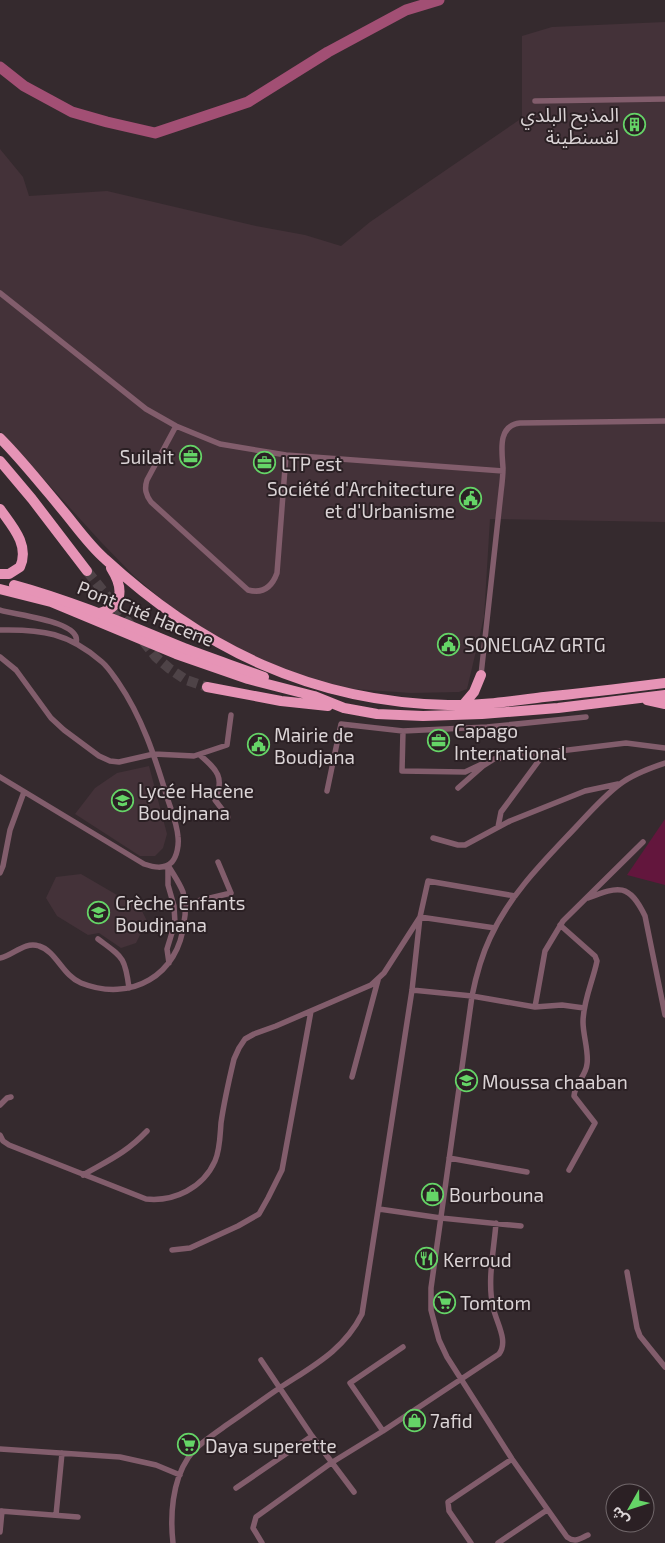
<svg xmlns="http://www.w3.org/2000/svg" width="665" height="1543" viewBox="0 0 665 1543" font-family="'Exo 2','Noto Sans Arabic',sans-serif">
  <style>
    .built { fill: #443239 }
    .green { fill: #63163d }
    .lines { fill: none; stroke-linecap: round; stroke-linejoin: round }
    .river { stroke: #a24f74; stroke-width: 11 }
    .trunk-tunnel { stroke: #4e4347; stroke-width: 10; stroke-dasharray: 10 5; stroke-linecap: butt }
    .minor { stroke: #825d6c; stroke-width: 5.5 }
    .trunk { stroke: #e694b6; stroke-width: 10 }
    .trunk-bridge { stroke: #e694b6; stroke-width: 10 }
    .labels { text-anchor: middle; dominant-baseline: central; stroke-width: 4; stroke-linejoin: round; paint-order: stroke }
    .poi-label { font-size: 19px; fill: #dad3d5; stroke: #2b2024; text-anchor: start }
    .street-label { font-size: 19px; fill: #dad3d5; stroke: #2b2024 }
  </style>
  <rect width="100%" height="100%" fill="#352a2e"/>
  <!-- built -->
  <path class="built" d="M665,22V522L490,519L484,617L467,689L459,692L411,693L353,689L309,679L249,654L209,632L173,609L134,576L101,542L0,431V149L23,177L29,196L107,191L256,226L305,235L341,246L370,222L522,118V36L552,27Z
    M149,766L167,834L163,848L155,856H140L75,814L95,788L117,773Z
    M81,874L141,909L147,921L136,943L121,948L99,933L88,935L57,916L46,898L56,877Z"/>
  <!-- green -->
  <path class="green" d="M665,819V885L627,875Z"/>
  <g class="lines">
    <!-- river -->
    <path class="river" d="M0,67L24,86L72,112L107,122L155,133L248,102L328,52L406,10L439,0"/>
    <!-- trunk-tunnel -->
    <path class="trunk-tunnel" d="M87,571L156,657L170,669L186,680L207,687"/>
    <!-- minor -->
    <path class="minor" d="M535,101L665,99
      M0,293L146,409L176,426L220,444L286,455L503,471
      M176,426L147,480C144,489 146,495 151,502L248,590C263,594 272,587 277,573L286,455
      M0,610C14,615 83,621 76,643
      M0,630C42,629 69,633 102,662C108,667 113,675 118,682C142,717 155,757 167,797C171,810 177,823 178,837C179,845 177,856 172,862C164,870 153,867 144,864L0,777
      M0,657L16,670L51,718L64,730L99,756L110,761L119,762L154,754L194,756L227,745L231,715
      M481,675L501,492C502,484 503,476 503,468C502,451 497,426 520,423L665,421
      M403,731L402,771L465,772L482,764
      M200,755C217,770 225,777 215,800L228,817
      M458,788L483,766L494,759L626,743L665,748
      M327,791L341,724L403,731L487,727L586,717
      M498,827L501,812L543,755
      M433,838L458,845H465L510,821L585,791L618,784
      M168,867V885L174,906L175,923L167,949L169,963
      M0,873L3,866L10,830L24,792
      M588,898C619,886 629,883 645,916L665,1015
      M185,904L231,893L218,862
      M560,925L595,956L597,961C593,981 583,1001 583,1022C583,1035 589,1052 587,1064C586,1076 575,1083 574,1096L595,1123L569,1170
      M98,939C122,957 125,956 129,988
      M0,958C13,956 24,941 39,946C56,951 63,976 81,983C131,1003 179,975 184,922C186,912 186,902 183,892C179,882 173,874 168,865
      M412,990L472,996L535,1007L545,951L563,921L643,842
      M535,1007L562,1005L584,1008
      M352,1077L378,980
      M0,1105L7,1098L11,1097
      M0,1135L3,1141L9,1145L146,1199C174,1202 203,1188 215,1161C220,1150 220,1136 221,1123C224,1102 229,1080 234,1059L239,1048L245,1039L254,1034L276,1026L371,985L384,973L420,917L495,928
      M449,1158L527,1172
      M83,1175C109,1160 126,1153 147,1131
      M379,1209L441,1218L521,1226
      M172,1250L190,1248L238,1226L259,1214L268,1198L282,1170L311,1011
      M627,1272L637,1328L640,1336L665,1367
      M261,1360L312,1436L354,1492
      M383,1431L350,1383L403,1347
      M0,1449L120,1457L156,1465L180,1475
      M236,1488L312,1436
      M0,1511L78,1517
      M56,1515L62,1453
      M0,1532L2,1511
      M588,1535C579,1539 575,1543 567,1537L512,1459L447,1357L439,1340L431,1310V1288L472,996C476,976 481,957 490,938C510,894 544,861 576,827C590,812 604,796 620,784C633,774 650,768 665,763
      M173,1543C170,1516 172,1482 188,1458C198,1444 214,1434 228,1424C246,1412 263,1399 281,1387C313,1366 344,1350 362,1314L412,990L420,917L428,881L515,896
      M262,1543L253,1528L256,1517L331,1463L383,1431L499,1354C509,1341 496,1322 493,1307C487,1281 494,1250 496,1223
      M471,1543L449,1511L448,1502L512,1459
      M498,1543L547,1510"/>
    <!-- trunk -->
    <path class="trunk" d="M0,438C23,461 44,488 65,513C78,529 90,546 105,559C204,650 313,702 448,705C480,706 512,701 544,697C584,693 625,688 665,683
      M0,461L32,499L87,571
      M0,509C12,526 30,545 20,567L9,574H0
      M0,589L51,602L176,654L248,679L314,696L344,708L377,714L423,716L482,714L558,708L665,695
      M95,614C123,609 125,590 111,568
      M207,687L281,701L328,706
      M647,700L665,704
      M463,705L474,692L481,675"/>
    <!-- trunk-bridge -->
    <path class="trunk-bridge" d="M14,585C73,601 128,625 184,648C210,658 237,667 264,677"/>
  </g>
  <!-- icons -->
  <defs>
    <symbol id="building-ring" viewBox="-11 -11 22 22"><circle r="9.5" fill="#2b2024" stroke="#65d467" stroke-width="1.5"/><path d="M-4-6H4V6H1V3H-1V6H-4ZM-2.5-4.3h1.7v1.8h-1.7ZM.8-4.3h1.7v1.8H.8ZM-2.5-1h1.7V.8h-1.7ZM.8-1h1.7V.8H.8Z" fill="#65d467"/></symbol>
    <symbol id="office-ring" viewBox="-11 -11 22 22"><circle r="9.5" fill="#2b2024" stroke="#65d467" stroke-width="1.5"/><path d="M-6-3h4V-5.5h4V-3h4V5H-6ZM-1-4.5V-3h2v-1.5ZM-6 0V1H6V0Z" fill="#65d467"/></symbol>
    <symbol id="civic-ring" viewBox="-11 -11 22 22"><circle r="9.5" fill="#2b2024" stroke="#65d467" stroke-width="1.5"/><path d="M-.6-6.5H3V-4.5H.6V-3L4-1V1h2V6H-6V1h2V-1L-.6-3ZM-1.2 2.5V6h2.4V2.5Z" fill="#65d467"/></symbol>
    <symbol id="school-ring" viewBox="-11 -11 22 22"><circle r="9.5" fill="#2b2024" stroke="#65d467" stroke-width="1.5"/><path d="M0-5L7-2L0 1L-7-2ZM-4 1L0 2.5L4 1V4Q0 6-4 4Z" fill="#65d467"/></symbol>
    <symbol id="shop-ring" viewBox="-11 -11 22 22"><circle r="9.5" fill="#2b2024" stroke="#65d467" stroke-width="1.5"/><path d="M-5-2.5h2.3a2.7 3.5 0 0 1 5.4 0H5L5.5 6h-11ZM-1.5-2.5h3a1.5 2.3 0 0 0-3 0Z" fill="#65d467"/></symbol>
    <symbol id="restaurant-ring" viewBox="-11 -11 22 22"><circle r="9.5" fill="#2b2024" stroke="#65d467" stroke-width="1.5"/><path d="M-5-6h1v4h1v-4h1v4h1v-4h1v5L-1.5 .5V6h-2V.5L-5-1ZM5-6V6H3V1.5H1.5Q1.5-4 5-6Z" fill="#65d467"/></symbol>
    <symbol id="supermarket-ring" viewBox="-11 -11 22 22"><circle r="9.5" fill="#2b2024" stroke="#65d467" stroke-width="1.5"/><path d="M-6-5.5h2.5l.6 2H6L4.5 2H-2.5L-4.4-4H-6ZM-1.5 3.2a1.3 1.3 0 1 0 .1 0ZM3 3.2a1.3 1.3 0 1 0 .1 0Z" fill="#65d467"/></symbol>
  </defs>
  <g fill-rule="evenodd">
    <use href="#building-ring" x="622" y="112" width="25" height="25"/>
    <use href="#office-ring" x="178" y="444" width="25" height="25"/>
    <use href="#office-ring" x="252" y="450" width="25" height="25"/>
    <use href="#civic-ring" x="458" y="486" width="25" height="25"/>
    <use href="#civic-ring" x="436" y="632" width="25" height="25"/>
    <use href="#office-ring" x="426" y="728" width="25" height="25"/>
    <use href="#civic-ring" x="246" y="732" width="25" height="25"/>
    <use href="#school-ring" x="110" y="788" width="25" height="25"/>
    <use href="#school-ring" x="86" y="900" width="25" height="25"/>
    <use href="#school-ring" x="454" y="1068" width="25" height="25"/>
    <use href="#shop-ring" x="420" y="1182" width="25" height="25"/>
    <use href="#restaurant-ring" x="414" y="1246" width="25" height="25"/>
    <use href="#supermarket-ring" x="432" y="1290" width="25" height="25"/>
    <use href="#shop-ring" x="402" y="1408" width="25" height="25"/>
    <use href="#supermarket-ring" x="176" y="1432" width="25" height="25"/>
  </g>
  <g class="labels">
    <!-- poi labels -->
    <g class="poi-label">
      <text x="619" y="114" text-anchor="end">المذبح البلدي<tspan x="619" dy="22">لقسنطينة</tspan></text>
      <text x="174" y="456" text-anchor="end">Suilait</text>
      <text x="281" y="463">LTP est</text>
      <text x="455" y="488" text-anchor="end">Société d'Architecture<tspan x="455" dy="22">et d'Urbanisme</tspan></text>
      <text x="464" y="644">SONELGAZ GRTG</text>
      <text x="454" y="730">Capago<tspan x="454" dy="22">International</tspan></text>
      <text x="274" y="734">Mairie de<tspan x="274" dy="22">Boudjana</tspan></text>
      <text x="138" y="790">Lycée Hacène<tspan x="138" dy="22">Boudjnana</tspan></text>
      <text x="115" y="902">Crèche Enfants<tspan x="115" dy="22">Boudjnana</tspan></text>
      <text x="482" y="1081">Moussa chaaban</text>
      <text x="449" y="1194">Bourbouna</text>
      <text x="443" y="1259">Kerroud</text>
      <text x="460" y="1302">Tomtom</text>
      <text x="430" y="1420">7afid</text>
      <text x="205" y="1445">Daya superette</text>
    </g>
    <!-- street labels -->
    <g class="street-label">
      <text transform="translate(146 613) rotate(22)">Pont Cité Hacene</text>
    </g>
  </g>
  <!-- north arrow -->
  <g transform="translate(630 1508) rotate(231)"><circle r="24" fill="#2b2024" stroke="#71686b"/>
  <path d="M0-4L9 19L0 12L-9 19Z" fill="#65d467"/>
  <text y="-8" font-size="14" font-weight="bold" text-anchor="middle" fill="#dad3d5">ش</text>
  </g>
</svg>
